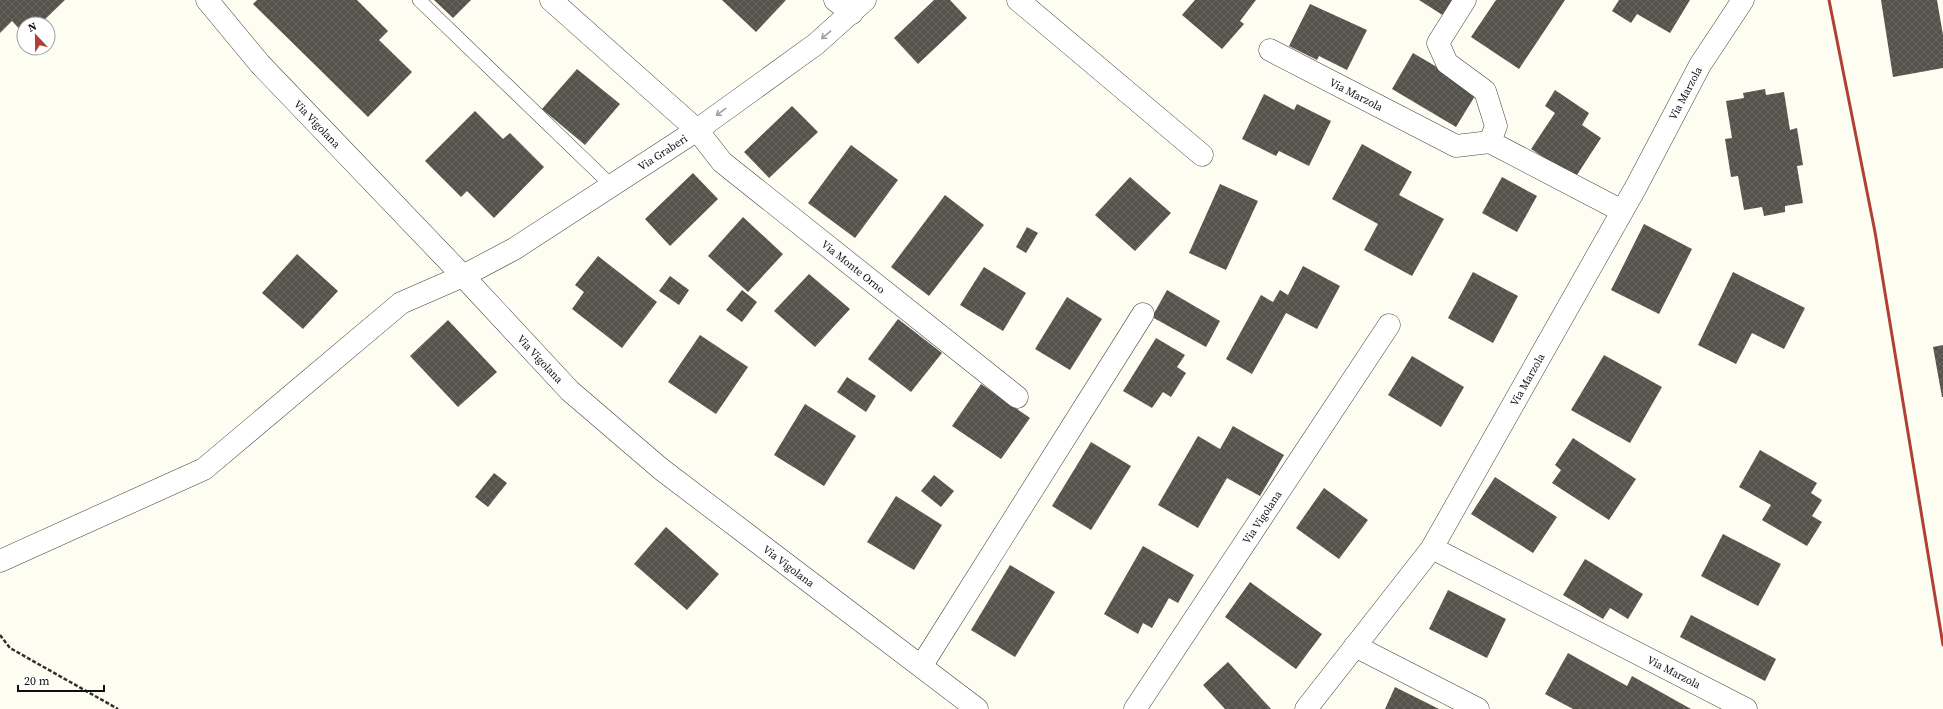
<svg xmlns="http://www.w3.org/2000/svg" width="1943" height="709" viewBox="0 0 1943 709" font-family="'Source Serif 4',serif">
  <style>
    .building { fill: url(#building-cross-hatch) }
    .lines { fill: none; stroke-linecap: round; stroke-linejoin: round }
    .lane-casing { stroke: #424242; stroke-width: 14 }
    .street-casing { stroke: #424242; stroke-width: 23 }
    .path { stroke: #313131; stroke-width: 2.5; stroke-dasharray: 4 2; stroke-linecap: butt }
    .lane { stroke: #fff; stroke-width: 13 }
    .street { stroke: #fff; stroke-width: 22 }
    .rail { stroke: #b04036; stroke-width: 3 }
    .oneway { stroke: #9f9f9f }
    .labels { text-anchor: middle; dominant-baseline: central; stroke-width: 4; stroke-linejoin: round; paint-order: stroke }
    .street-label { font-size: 11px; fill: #0f0f0f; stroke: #fff }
  </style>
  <defs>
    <pattern id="building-cross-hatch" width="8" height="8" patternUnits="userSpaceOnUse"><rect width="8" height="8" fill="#56524c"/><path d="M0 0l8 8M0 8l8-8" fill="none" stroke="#696661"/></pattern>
  </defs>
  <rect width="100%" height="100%" fill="#fdfdf2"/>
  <!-- building -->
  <path class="building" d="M0,0H65L40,24H24V34L12,21L0,33Z
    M257,0H357L388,31L379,40L412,72L368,117L253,4Z
    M434,0H471L453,18Z
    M722,0H786L756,32Z
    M934,0H950L967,18L918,64L894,38Z
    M1195,0H1256L1240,21L1244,24L1222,49L1182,15Z
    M1419,0H1454L1444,16Z
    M1496,0H1565L1519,69L1471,37Z
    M1619,0H1690L1670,33L1637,14L1631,23L1612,11Z
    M1881,0H1937L1943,35V68L1893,77Z
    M1310,4L1367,30L1347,70L1319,56L1317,60L1289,46Z
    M1413,53L1478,91L1456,127L1392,89Z
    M577,69L620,104L585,145L542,109Z
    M1765,89L1766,95L1784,92L1790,130L1797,128L1803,165L1797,166L1803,203L1785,206V212L1764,216L1762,207L1744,210L1738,176L1731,177L1725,139L1732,138L1726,101L1744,98L1743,93Z
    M1555,90L1589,113L1582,125L1601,138L1575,178L1531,149L1555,113L1545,106Z
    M1264,94L1294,110L1297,104L1331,121L1309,166L1279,151L1276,156L1242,139Z
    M792,106L818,132L769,178L744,152Z
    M475,111L503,139L510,133L544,167L494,218L467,191L461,197L425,161Z
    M1362,144L1412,172L1399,195L1444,219L1412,276L1364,250L1378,224L1332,199Z
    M851,145L898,180L855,238L808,203Z
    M693,173L718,199L670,246L645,219Z
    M1130,177L1171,213L1135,251L1095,215Z
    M1502,177L1537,196L1517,232L1482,213Z
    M1220,184L1258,201L1226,270L1189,253Z
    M945,195L984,225L929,296L891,267Z
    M743,217L783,254L748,292L708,256Z
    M1644,224L1692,249L1659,314L1611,290Z
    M1027,227L1038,233L1026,253L1016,247Z
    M297,254L338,291L303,329L262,293Z
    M598,256L657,302L622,348L572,309L584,292L575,285Z
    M1303,266L1340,286L1317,329L1286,313L1252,374L1226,359L1261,295L1273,302L1280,290L1288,295Z
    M984,267L1026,293L1003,331L960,305Z
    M1473,272L1518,296L1493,343L1448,318Z
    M1733,272L1805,308L1784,349L1752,333L1736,364L1698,345Z
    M809,274L850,309L815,347L774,311Z
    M670,276L689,290L679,305L659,291Z
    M742,290L757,302L742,322L726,310Z
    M1167,290L1220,321L1206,347L1152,317Z
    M1067,297L1102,319L1070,370L1035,349Z
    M898,319L942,353L911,392L868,359Z
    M448,320L497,372L458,407L410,356Z
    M700,335L748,367L716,414L668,382Z
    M1156,338L1185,355L1177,367L1186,373L1171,397L1163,392L1152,408L1123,391Z
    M1943,345V397H1942L1933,347Z
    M1604,355L1662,387L1630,443L1571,410Z
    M1412,356L1464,387L1441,427L1388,395Z
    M847,377L876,396L866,412L837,392Z
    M981,384L1030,418L1001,459L952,426Z
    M805,404L856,436L824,486L774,455Z
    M1233,426L1284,455L1260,496L1227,478L1198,528L1158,505L1198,436L1220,449Z
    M1573,438L1636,479L1609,520L1552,483L1561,470L1555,465Z
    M1091,442L1131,466L1091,530L1052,506Z
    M1760,450L1817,483L1811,493L1822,500L1812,516L1822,522L1807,546L1762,520L1771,505L1739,487Z
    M494,473L507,483L488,507L475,497Z
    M934,475L954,491L941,507L921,491Z
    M1495,477L1557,517L1533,553L1471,514Z
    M1324,488L1368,520L1339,559L1296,528Z
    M896,496L942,525L914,570L867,542Z
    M666,527L719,574L687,610L634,564Z
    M1723,534L1781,564L1758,606L1701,576Z
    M1143,546L1194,575L1178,603L1169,598L1152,628L1143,623L1138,634L1104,614Z
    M1585,559L1643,594L1628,619L1610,608L1603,619L1563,595Z
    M1010,565L1055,592L1015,657L971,630Z
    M1250,582L1322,634L1296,669L1225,617Z
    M1448,590L1506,619L1487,658L1429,629Z
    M1691,615L1776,659L1765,681L1680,637Z
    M1568,653L1627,686L1632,676L1691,709H1573L1545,694Z
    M1228,662L1271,709H1225L1203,685Z
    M1395,687L1439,709H1385Z"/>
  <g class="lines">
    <defs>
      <path id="lane" d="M419,0L611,185"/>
      <g id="street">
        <path id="s1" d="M207,0L260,64L463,276L570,391L661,469L977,709"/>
        <path id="s2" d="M551,0L697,130L722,162L1017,397"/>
        <path d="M835,0L852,13"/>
        <path d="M1018,0L1202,155"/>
        <path d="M1465,0L1438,43L1447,63L1485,91L1496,126L1490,142"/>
        <path id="s3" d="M1270,50L1456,146L1490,142L1622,211"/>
        <path id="s4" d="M1432,548L1746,709"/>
        <path id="s5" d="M0,561L204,469L401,303L463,276L514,249L697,130L816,44L865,0"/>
        <path d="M1355,646L1478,709"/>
        <path d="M922,665L1143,314"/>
        <path id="s6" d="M1135,709L1389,325"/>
        <path id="s7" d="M1306,709L1432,548L1636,187L1700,65L1743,0"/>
      </g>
    </defs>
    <!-- lane casing -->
    <use href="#lane" class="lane-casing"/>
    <!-- street casing -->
    <use href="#street" class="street-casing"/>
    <!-- path -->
    <path class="path" d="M0,635L10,648L118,709"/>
    <!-- lane -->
    <use href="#lane" class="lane"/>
    <!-- street -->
    <use href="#street" class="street"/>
    <!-- rail -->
    <path class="rail" d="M1829,0L1875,232L1943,645"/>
  </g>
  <!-- one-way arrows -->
  <defs><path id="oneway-shaft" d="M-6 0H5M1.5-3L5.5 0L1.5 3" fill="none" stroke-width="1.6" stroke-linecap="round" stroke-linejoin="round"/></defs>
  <g class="oneway">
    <use href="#oneway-shaft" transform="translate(826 35) rotate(140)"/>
    <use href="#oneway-shaft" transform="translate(721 112) rotate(144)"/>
  </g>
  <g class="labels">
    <!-- street labels -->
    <g class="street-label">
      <text stroke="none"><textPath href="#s7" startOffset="725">Via Marzola</textPath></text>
      <text stroke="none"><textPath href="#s3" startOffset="97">Via Marzola</textPath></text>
      <text stroke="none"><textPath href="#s1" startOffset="166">Via Vigolana</textPath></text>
      <text stroke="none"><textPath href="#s5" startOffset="784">Via Graberi</textPath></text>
      <text stroke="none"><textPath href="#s2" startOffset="404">Via Monte Orno</textPath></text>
      <text stroke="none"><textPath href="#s1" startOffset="490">Via Vigolana</textPath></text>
      <text stroke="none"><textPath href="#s7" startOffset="398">Via Marzola</textPath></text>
      <text stroke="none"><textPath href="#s6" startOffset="230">Via Vigolana</textPath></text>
      <text stroke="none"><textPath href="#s1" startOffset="814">Via Vigolana</textPath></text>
      <text stroke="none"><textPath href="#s4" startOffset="272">Via Marzola</textPath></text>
    </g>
  </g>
  <!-- north arrow -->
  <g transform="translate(36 36) rotate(338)"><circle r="19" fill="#ffffff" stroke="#9f9f9f"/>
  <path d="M0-3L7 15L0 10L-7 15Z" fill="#b04036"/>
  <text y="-6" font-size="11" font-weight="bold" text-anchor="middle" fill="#0f0f0f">N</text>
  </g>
  <!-- scale -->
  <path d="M18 685v6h86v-6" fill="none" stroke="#0f0f0f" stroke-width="2"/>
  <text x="24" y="685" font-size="12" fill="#0f0f0f" stroke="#ffffff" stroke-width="3" paint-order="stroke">20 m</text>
</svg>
